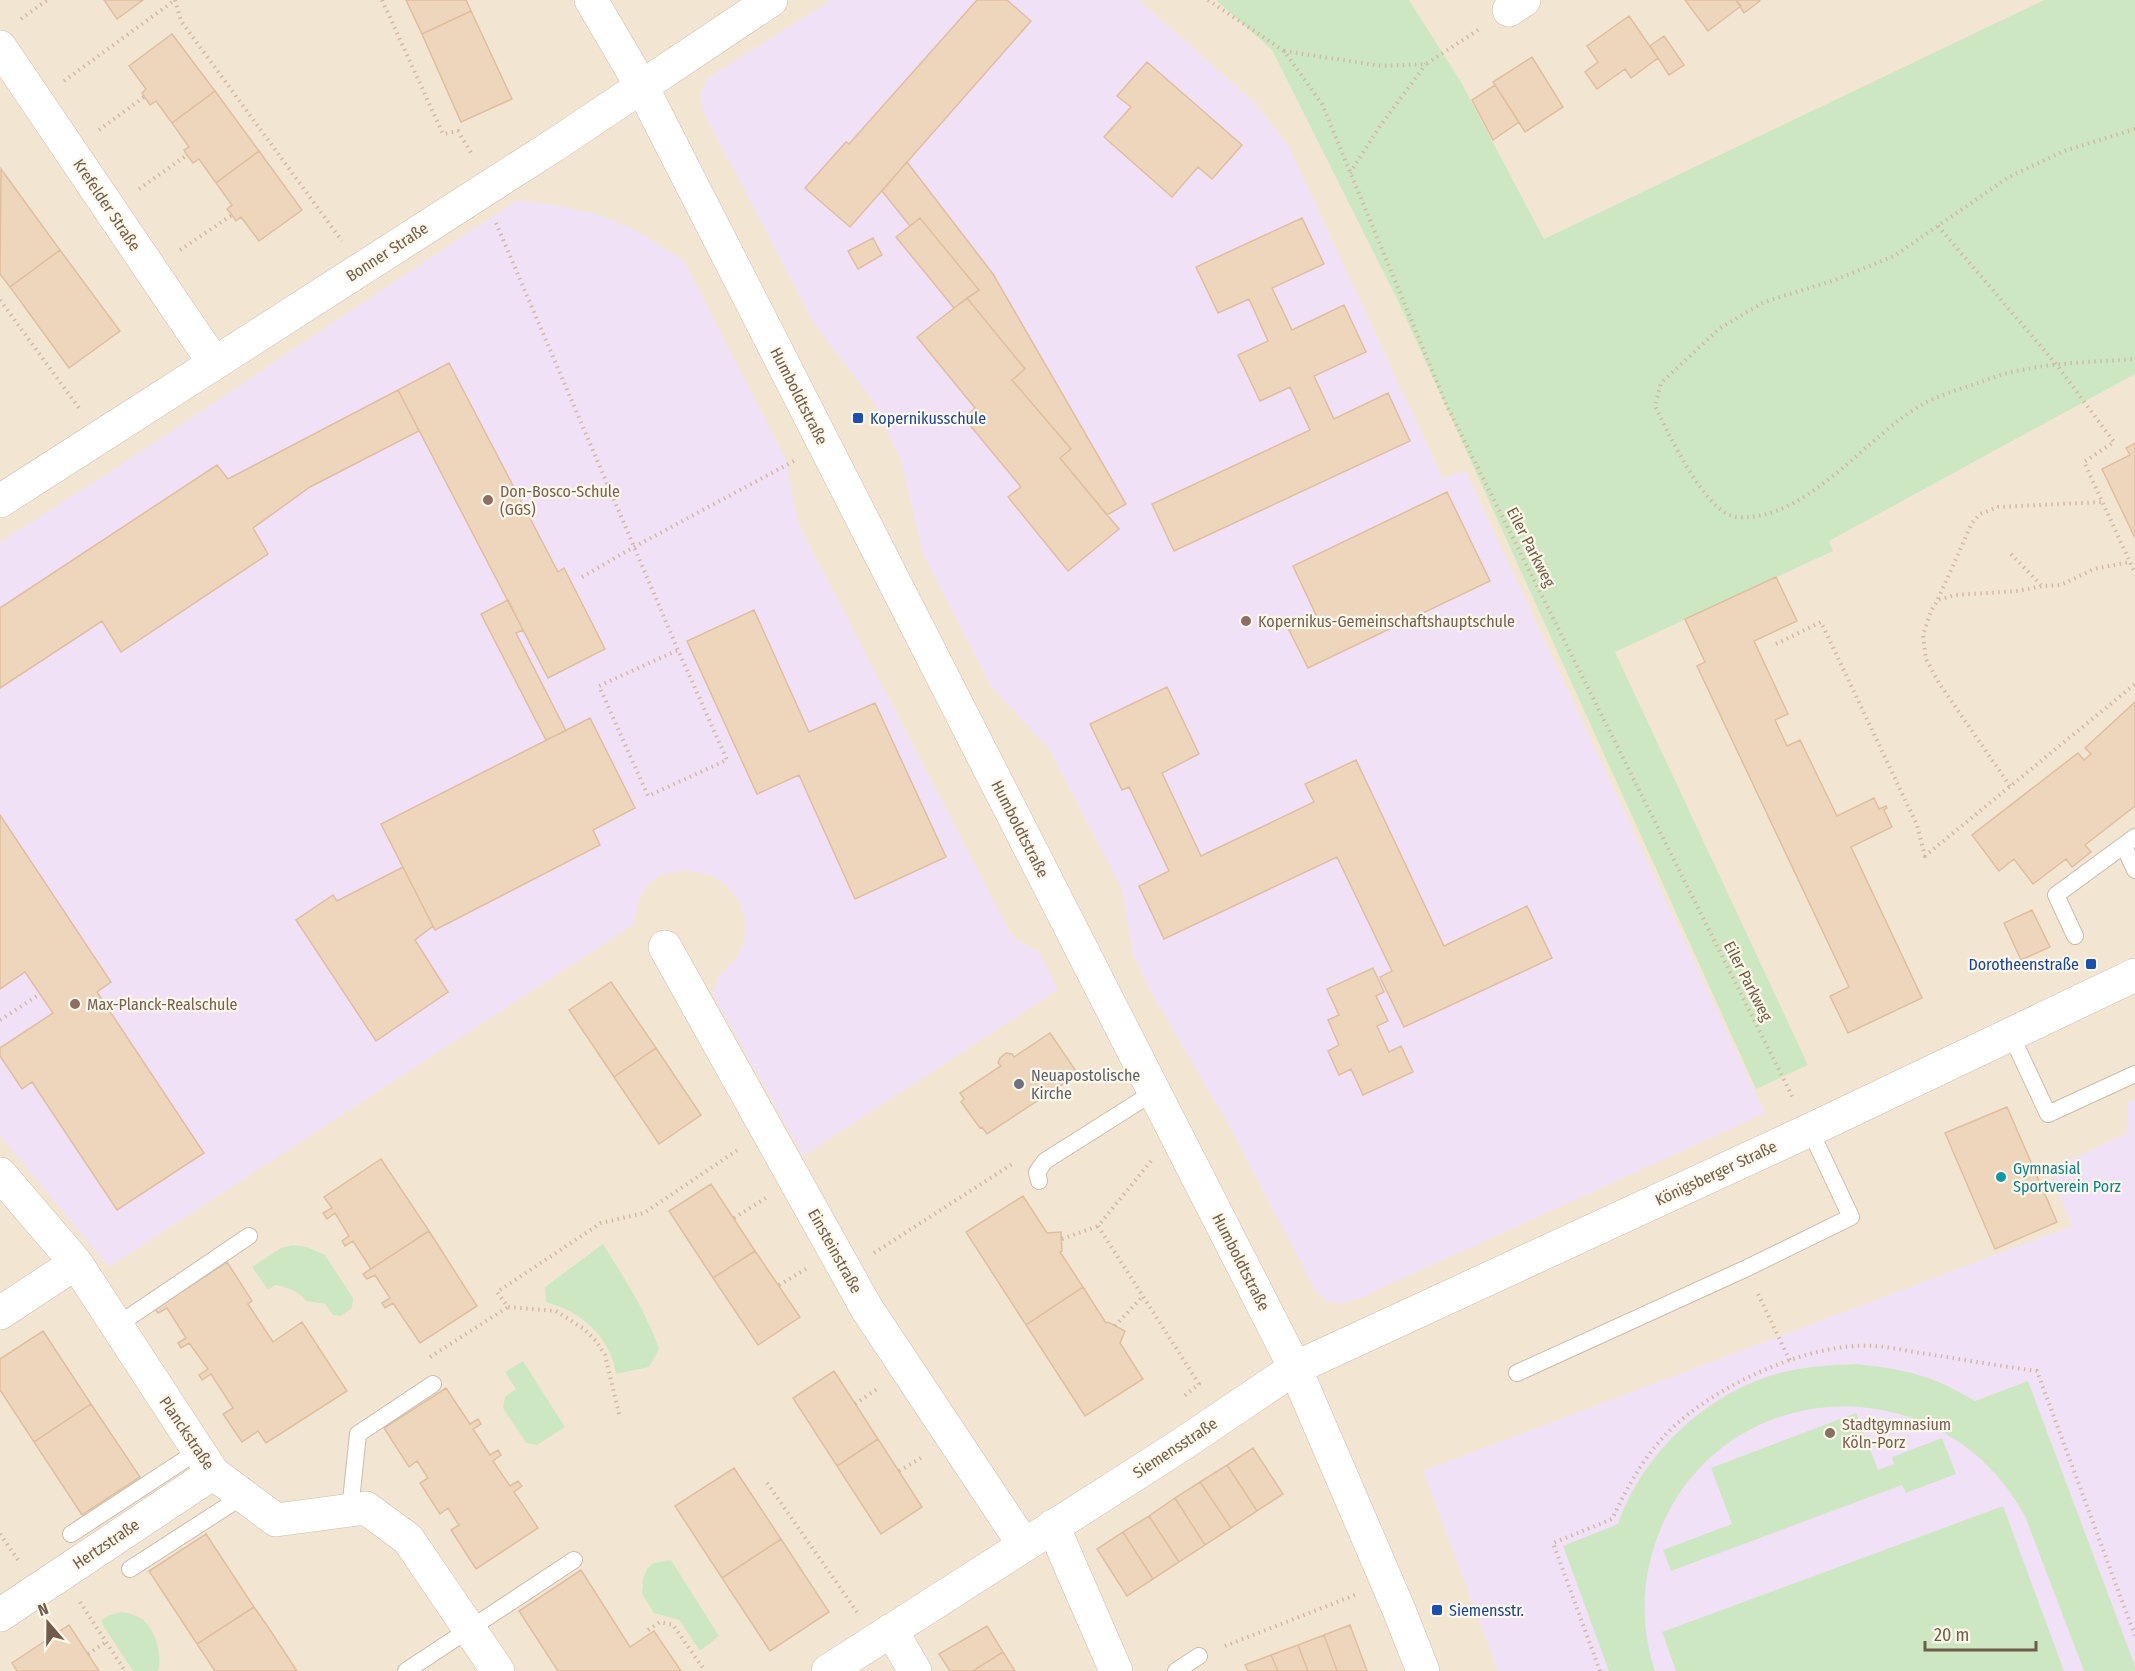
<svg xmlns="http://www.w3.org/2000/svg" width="2135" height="1671" viewBox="0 0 2135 1671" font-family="'Fira Sans Condensed',sans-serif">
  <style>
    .residential { fill: #f2e6d3 }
    .education { fill: #f1e1f7 }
    .green { fill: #cee7c3 }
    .building { fill: #eed6bd; stroke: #dfbe9f; stroke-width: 1.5 }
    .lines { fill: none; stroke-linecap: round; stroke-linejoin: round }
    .service-casing { stroke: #cbbcab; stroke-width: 18 }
    .minor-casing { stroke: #cbbcab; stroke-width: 34 }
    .tertiary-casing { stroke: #cbbcab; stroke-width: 34 }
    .path { stroke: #d2b9a1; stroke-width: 4; stroke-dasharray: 1.5 4.5; stroke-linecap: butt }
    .service { stroke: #fff; stroke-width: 16 }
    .minor { stroke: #fff; stroke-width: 33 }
    .tertiary { stroke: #fff; stroke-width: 33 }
    .transit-dot { fill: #1a4fb4; stroke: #fef8ea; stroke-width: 2 }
    .education-dot { fill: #8d6e63; stroke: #fef8ea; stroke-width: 2 }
    .worship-dot { fill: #6b7280; stroke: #fef8ea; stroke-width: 2 }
    .culture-dot { fill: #0f9aa8; stroke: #fef8ea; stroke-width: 2 }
    .labels { text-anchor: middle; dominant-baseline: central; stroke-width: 4.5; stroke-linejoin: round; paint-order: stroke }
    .street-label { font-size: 16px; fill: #715c4b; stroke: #fef8ea }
    .transit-label { font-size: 16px; fill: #164399; stroke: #fef8ea; text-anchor: start }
    .education-label { font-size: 16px; fill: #785e54; stroke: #fef8ea; text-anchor: start }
    .worship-label { font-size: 16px; fill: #5b616d; stroke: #fef8ea; text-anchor: start }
    .culture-label { font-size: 16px; fill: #0d838f; stroke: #fef8ea; text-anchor: start }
  </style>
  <rect width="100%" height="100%" fill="#faf4e4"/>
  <!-- residential -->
  <path class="residential" d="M0,0H2135V1671H0Z"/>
  <!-- education -->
  <path class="education" d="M831,0H1139L1254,102L1288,145L1443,479L1465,470L1765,1113L1362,1297L1342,1304L1327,1301L1316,1292L1232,1131L1150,990L1133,953L1122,890L1050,750L992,688L923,554L901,460L873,401L815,325L704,113L700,95L708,78Z
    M517,200L560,206L599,215L637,231L684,261L786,460L798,523L1012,936L1040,953L1058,990L803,1156L713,994L718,977L737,957L744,944L746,921L738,899L725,884L713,876L685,870L660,875L644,889L639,898L633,925L109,1267L0,1136V542L110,472Z
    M2135,1099V1671H1498L1423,1471L2072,1226L2049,1170L2127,1133L2128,1102Z"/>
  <!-- green -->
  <path class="green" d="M1216,0H1409L1461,82L1544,239L2044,0H2135V374L1829,541L1833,551L1615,652L1808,1065L1756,1089L1400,305L1272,50Z
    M603,1244C624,1278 646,1311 659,1349L649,1367L616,1374C611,1337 580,1311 546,1302L545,1287Z
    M293,1245L307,1247L325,1255L353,1298L352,1308L341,1316L333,1315L325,1304L306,1301C297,1290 289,1288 275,1285L268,1290L252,1267L281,1248Z
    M523,1361L565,1427L537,1445L526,1443L503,1408L505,1397L516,1389L505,1372Z
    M1857,1364C1885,1367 1914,1371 1941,1383C1953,1388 1964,1395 1975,1401L2028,1381L2135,1666V1671H2084L2025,1516C1940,1360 1715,1373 1656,1541C1641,1584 1641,1629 1655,1671H1609L1563,1546L1618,1524C1644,1450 1712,1388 1788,1371C1811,1366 1834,1365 1857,1364Z
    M1856,1413L1878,1470L1894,1464L1892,1457L1942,1438L1956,1474L1906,1493L1902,1485L1671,1571L1663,1550L1732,1524L1711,1468Z
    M2003,1506L2064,1671H1676L1662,1632Z
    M671,1560L719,1636L700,1651L679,1620L654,1613L642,1594L643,1578L647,1569L653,1563Z
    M121,1612C128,1613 134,1614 140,1618C155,1626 163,1655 158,1671H133L102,1624V1620L110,1615Z"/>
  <!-- building -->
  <path class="building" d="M104,0H143L117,19Z
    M406,0H466L471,11L422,34Z
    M977,0H1007L1031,21L850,227L805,188L846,142L849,144Z
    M1685,0H1736L1741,6L1708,31Z
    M1736,0H1759L1760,1L1744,13Z
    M471,11L512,99L461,122L422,34Z
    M1629,16L1658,58L1631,78L1625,69L1597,89L1585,72L1598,62L1587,46Z
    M172,34L215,91L172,123L156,101L150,105L142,93L146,89L129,66Z
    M1664,36L1684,65L1669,75L1650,46Z
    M1532,57L1563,107L1525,132L1493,82Z
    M1147,62L1242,145L1212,179L1198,167L1172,197L1104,137L1131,107L1117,96Z
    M1495,85L1519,122L1493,140L1472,100Z
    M215,91L259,151L216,183L199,159L193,163L187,155L184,150L189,147L172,123Z
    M259,151L302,210L259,241L241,217L236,221L232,215L227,209L232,205L216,183Z
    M907,162L993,274L1126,504L1107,515L1060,458L1071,449L1012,380L1025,369L967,298L979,290L920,218L910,226L882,191Z
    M1,169L60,250L10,287L0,274Z
    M920,218L979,290L954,308L896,237Z
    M1302,218L1324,264L1272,288L1292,330L1344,305L1366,352L1314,376L1334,419L1388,393L1410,441L1174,551L1152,504L1310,430L1290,387L1260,401L1238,355L1268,341L1249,299L1218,313L1196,267Z
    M873,238L882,255L858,269L848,251Z
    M60,250L120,331L69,368L10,287Z
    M967,298L1025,369L1012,380L1071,449L1060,458L1119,529L1068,571L1008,497L1021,487L964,418L975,408L917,337Z
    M449,363L558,572L564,568L605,649L548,678L398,390Z
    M398,390L419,431L310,487L253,528L268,554L121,652L102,621L0,688V608L217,465L228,479Z
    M2135,443V538L2102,469L2130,455L2126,448Z
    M1447,492L1490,581L1308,668L1289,630L1317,617L1293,566Z
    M1776,577L1797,621L1754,641L1788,714L1775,720L1787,746L1800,740L1837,816L1874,798L1879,809L1886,806L1887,808L1884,810L1892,827L1851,847L1922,998L1848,1033L1830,996L1849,987L1697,666L1705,662L1685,619Z
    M508,600L523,630L516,633L566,731L546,740L481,614Z
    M754,610L809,732L875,703L946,857L855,899L799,775L757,794L687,641Z
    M1167,687L1199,754L1162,773L1201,856L1314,802L1305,784L1356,760L1444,946L1527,906L1552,958L1404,1027L1380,977L1392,971L1337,857L1164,939L1139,886L1169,871L1129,787L1122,790L1090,724Z
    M2135,702V806L2085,845L2091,852L2072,867L2066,859L2033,884L2014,859L1999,871L1972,835L2078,753L2084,760L2091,754L2085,748Z
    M590,718L635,808L593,830L600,845L435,930L381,824Z
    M0,815L111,982L97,992L204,1153L117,1210L32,1082L22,1089L0,1056V1048L53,1013L25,972L0,989Z
    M403,867L433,926L415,940L448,992L376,1041L296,920L333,895L337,901Z
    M2032,910L2050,947L2021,960L2004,923Z
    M1373,968L1384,992L1376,996L1388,1021L1377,1026L1389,1052L1401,1046L1413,1072L1363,1095L1351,1069L1339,1075L1328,1051L1339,1045L1328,1020L1339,1015L1327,989Z
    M611,982L656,1048L614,1077L569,1010Z
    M1050,1033L1078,1074L987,1134L982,1127L980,1128L961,1102L964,1099L960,1093L1001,1066L998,1063L1000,1058L1006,1053L1012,1054L1014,1057Z
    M656,1048L701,1115L659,1144L614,1077Z
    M2007,1107L2057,1222L1995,1249L1945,1133Z
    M381,1159L429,1231L371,1269L353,1241L345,1246L342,1241L349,1236L335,1213L327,1219L323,1213L332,1208L324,1197Z
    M711,1184L755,1251L713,1278L669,1211Z
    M1023,1196L1047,1233L1061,1232L1062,1251L1060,1252L1083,1287L1026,1325L966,1232Z
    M429,1231L477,1306L420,1343L393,1303L385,1308L382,1303L390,1298L375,1275L367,1279L363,1274Z
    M755,1251L800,1317L758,1345L713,1278Z
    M227,1262L252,1301L248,1304L273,1342L302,1322L347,1391L266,1443L258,1431L242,1442L223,1414L233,1408L211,1374L202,1380L199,1375L208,1369L189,1343L181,1348L178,1343L186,1338L167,1308L158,1313L155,1309Z
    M1083,1287L1106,1323L1108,1322L1125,1331L1120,1343L1143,1379L1085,1416L1026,1325Z
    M43,1331L91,1404L34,1442L0,1390V1359Z
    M834,1371L878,1439L837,1466L793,1398Z
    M446,1388L470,1424L478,1419L481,1424L473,1429L490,1455L498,1450L501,1455L493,1461L510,1486L518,1481L522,1486L514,1492L538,1528L476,1569L451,1530L459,1525L448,1508L440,1514L420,1483L428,1478L417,1461L409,1467L384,1428Z
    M91,1404L140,1477L82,1515L34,1442Z
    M878,1439L922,1507L881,1534L837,1466Z
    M1253,1448L1283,1494L1257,1511L1227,1465Z
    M1227,1465L1257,1511L1231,1528L1200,1482Z
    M734,1468L781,1539L722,1578L675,1506Z
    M1200,1482L1231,1528L1205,1545L1175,1498Z
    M1175,1498L1205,1545L1179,1562L1149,1516Z
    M1149,1516L1179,1562L1153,1579L1123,1532Z
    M1123,1532L1153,1579L1127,1596L1097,1549Z
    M206,1534L254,1607L197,1644L149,1571Z
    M781,1539L829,1612L770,1651L722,1578Z
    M581,1570L630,1647L654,1631L681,1671H558L519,1611Z
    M254,1607L270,1630L297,1671H215L197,1644Z
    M69,1625L99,1671H17L12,1663Z
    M1350,1625L1367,1671H1337L1324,1635Z
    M987,1626L1003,1652L973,1671H950L939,1654Z
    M1324,1635L1337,1671H1308L1298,1645Z
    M1298,1645L1308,1671H1278L1271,1655Z
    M1003,1652L1015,1671H973Z
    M1271,1655L1278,1671H1248L1245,1665Z"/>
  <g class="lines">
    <defs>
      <path id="service" d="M2124,846L2135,870
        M2075,936L2056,895L2135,837
        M2011,1035L2048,1114L2135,1074
        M1039,1181L1037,1172L1045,1161L1154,1092
        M116,1326L249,1236
        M1517,1373L1747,1268L1851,1217L1810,1130
        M350,1510L358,1434L433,1384
        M71,1534L198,1451
        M130,1569L243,1496
        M406,1671L574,1560
        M1176,1671L1199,1656"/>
      <path id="minor" d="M1509,10L1524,0
        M0,47L214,363
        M0,501L559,142L771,0
        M665,947L867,1309L1024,1545
        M0,1174L76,1263L213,1473L276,1520L366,1508L408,1539L498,1671
        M0,1313L76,1263
        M1053,1526L1116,1671
        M0,1615L213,1473
        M891,1630L915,1671
        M828,1671L1181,1445L1295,1368"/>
      <path id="tertiary" d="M591,0L642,87L1295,1368L1399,1610L1423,1671
        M1295,1368L1810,1130L2135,975"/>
    </defs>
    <!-- service casing -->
    <use href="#service" class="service-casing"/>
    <!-- minor casing -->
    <use href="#minor" class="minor-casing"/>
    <!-- tertiary casing -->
    <use href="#tertiary" class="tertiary-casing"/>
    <!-- path -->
    <path class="path" d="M175,0L181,21L342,241
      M382,0L443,134L458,131L473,156
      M1208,0L1284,51L1322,104L1446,404L1794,1100
      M21,19L47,0
      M1284,51L1382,66L1426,64L1481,28
      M64,81L175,0
      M2135,129L2064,151L2009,177L1894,256L1835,280L1764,302L1720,328L1661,383L1655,406C1667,431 1706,514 1736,517C1806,523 1866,436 1923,404C1940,395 1960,389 1978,383C1992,378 2007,372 2022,370C2059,362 2097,362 2135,359
      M99,130L144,97
      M1350,173L1380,126L1426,64
      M139,189L187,155
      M496,223L678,650L727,760L648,796L599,686L678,650
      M1938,226L2056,364L2114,442L2084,462L2135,573
      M180,250L232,215
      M0,300L79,408
      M2011,554L2041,585
      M582,577L634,547L794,461
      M1938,599L1972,523L1980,514L1998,507L2102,502
      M1776,644L1821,622L1917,825L1925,856L2135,684
      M2010,786L1939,683L1926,659L1923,635L1931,611L1938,600L1955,595L2018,591L2042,586L2061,585L2094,569L2130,562
      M0,1020L40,994
      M1151,1161L1098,1226L1199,1384L1183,1397
      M734,1218L766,1198
      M1062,1239L1098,1226
      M874,1253L1012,1164
      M779,1285L806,1269
      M1758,1294L1790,1361
      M1115,1326L1143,1296
      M430,1357L508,1307
      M855,1404L877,1389
      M619,1414L605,1355L596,1341L584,1329L556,1311L508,1307L497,1292L601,1223L644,1213L739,1149
      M899,1471L924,1456
      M767,1483L857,1612
      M0,1534L18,1560
      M80,1602L125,1671
      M648,1630L660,1622L673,1625L705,1671
      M1225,1646L1355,1595
      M88,1654L106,1642
      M1600,1671L1553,1543L1612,1519C1625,1492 1639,1465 1659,1442C1701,1391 1808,1341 1874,1346C1892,1347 1910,1352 1928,1354C1964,1360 2001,1366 2037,1371L2135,1636"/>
    <!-- service -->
    <use href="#service" class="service"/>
    <!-- minor -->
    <use href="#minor" class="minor"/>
    <!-- tertiary -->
    <use href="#tertiary" class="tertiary"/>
  </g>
  <!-- markers -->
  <g class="transit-dot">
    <rect x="852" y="412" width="12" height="12" rx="3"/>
    <rect x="2085" y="958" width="12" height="12" rx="3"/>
    <rect x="1431" y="1604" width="12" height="12" rx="3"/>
  </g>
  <g class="education-dot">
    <circle cx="488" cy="500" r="6"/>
    <circle cx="1246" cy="621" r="6"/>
    <circle cx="75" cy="1004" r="6"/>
    <circle cx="1830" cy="1433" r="6"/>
  </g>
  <circle class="worship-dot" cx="1019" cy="1084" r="6"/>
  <circle class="culture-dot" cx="2001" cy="1177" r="6"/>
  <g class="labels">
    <!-- street labels -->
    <g class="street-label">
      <text transform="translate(107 205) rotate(56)">Krefelder Straße</text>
      <text transform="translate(387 252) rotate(-33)">Bonner Straße</text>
      <text transform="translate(799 396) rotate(63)">Humboldtstraße</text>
      <text transform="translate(1531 547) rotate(63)">Eiler Parkweg</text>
      <text transform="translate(1020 829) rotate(63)">Humboldtstraße</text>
      <text transform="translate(1748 981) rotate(63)">Eiler Parkweg</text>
      <text transform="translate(1716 1173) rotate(-25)">Königsberger Straße</text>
      <text transform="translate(835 1251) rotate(61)">Einsteinstraße</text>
      <text transform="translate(1241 1262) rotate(63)">Humboldtstraße</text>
      <text transform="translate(187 1433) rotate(56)">Planckstraße</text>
      <text transform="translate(1175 1448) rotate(-33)">Siemensstraße</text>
      <text transform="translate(106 1544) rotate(-34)">Hertzstraße</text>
    </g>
    <!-- transit labels -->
    <g class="transit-label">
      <text x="870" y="418">Kopernikusschule</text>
      <text x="2079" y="964" text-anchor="end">Dorotheenstraße</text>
      <text x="1449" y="1610">Siemensstr.</text>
    </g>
    <!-- education labels -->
    <g class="education-label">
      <text x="500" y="491">Don-Bosco-Schule<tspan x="500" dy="18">(GGS)</tspan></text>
      <text x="1258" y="621">Kopernikus-Gemeinschaftshauptschule</text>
      <text x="87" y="1004">Max-Planck-Realschule</text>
      <text x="1842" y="1424">Stadtgymnasium<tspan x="1842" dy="18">Köln-Porz</tspan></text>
    </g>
    <!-- worship labels -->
    <g class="worship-label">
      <text x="1031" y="1075">Neuapostolische<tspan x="1031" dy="18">Kirche</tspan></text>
    </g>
    <!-- culture labels -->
    <g class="culture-label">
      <text x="2013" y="1168">Gymnasial<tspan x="2013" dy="18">Sportverein Porz</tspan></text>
    </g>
  </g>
  <!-- north arrow -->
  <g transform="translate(48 1623) rotate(340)" stroke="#fef8ea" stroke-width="4.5" paint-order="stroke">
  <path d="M0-4.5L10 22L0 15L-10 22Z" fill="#715c4b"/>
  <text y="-9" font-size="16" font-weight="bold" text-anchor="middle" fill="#715c4b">N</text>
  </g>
  <!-- scale -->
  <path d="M1925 1641v9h111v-9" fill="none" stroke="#715c4b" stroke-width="3"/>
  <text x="1934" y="1641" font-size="18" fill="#715c4b" stroke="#fef8ea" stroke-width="4.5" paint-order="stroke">20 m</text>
</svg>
